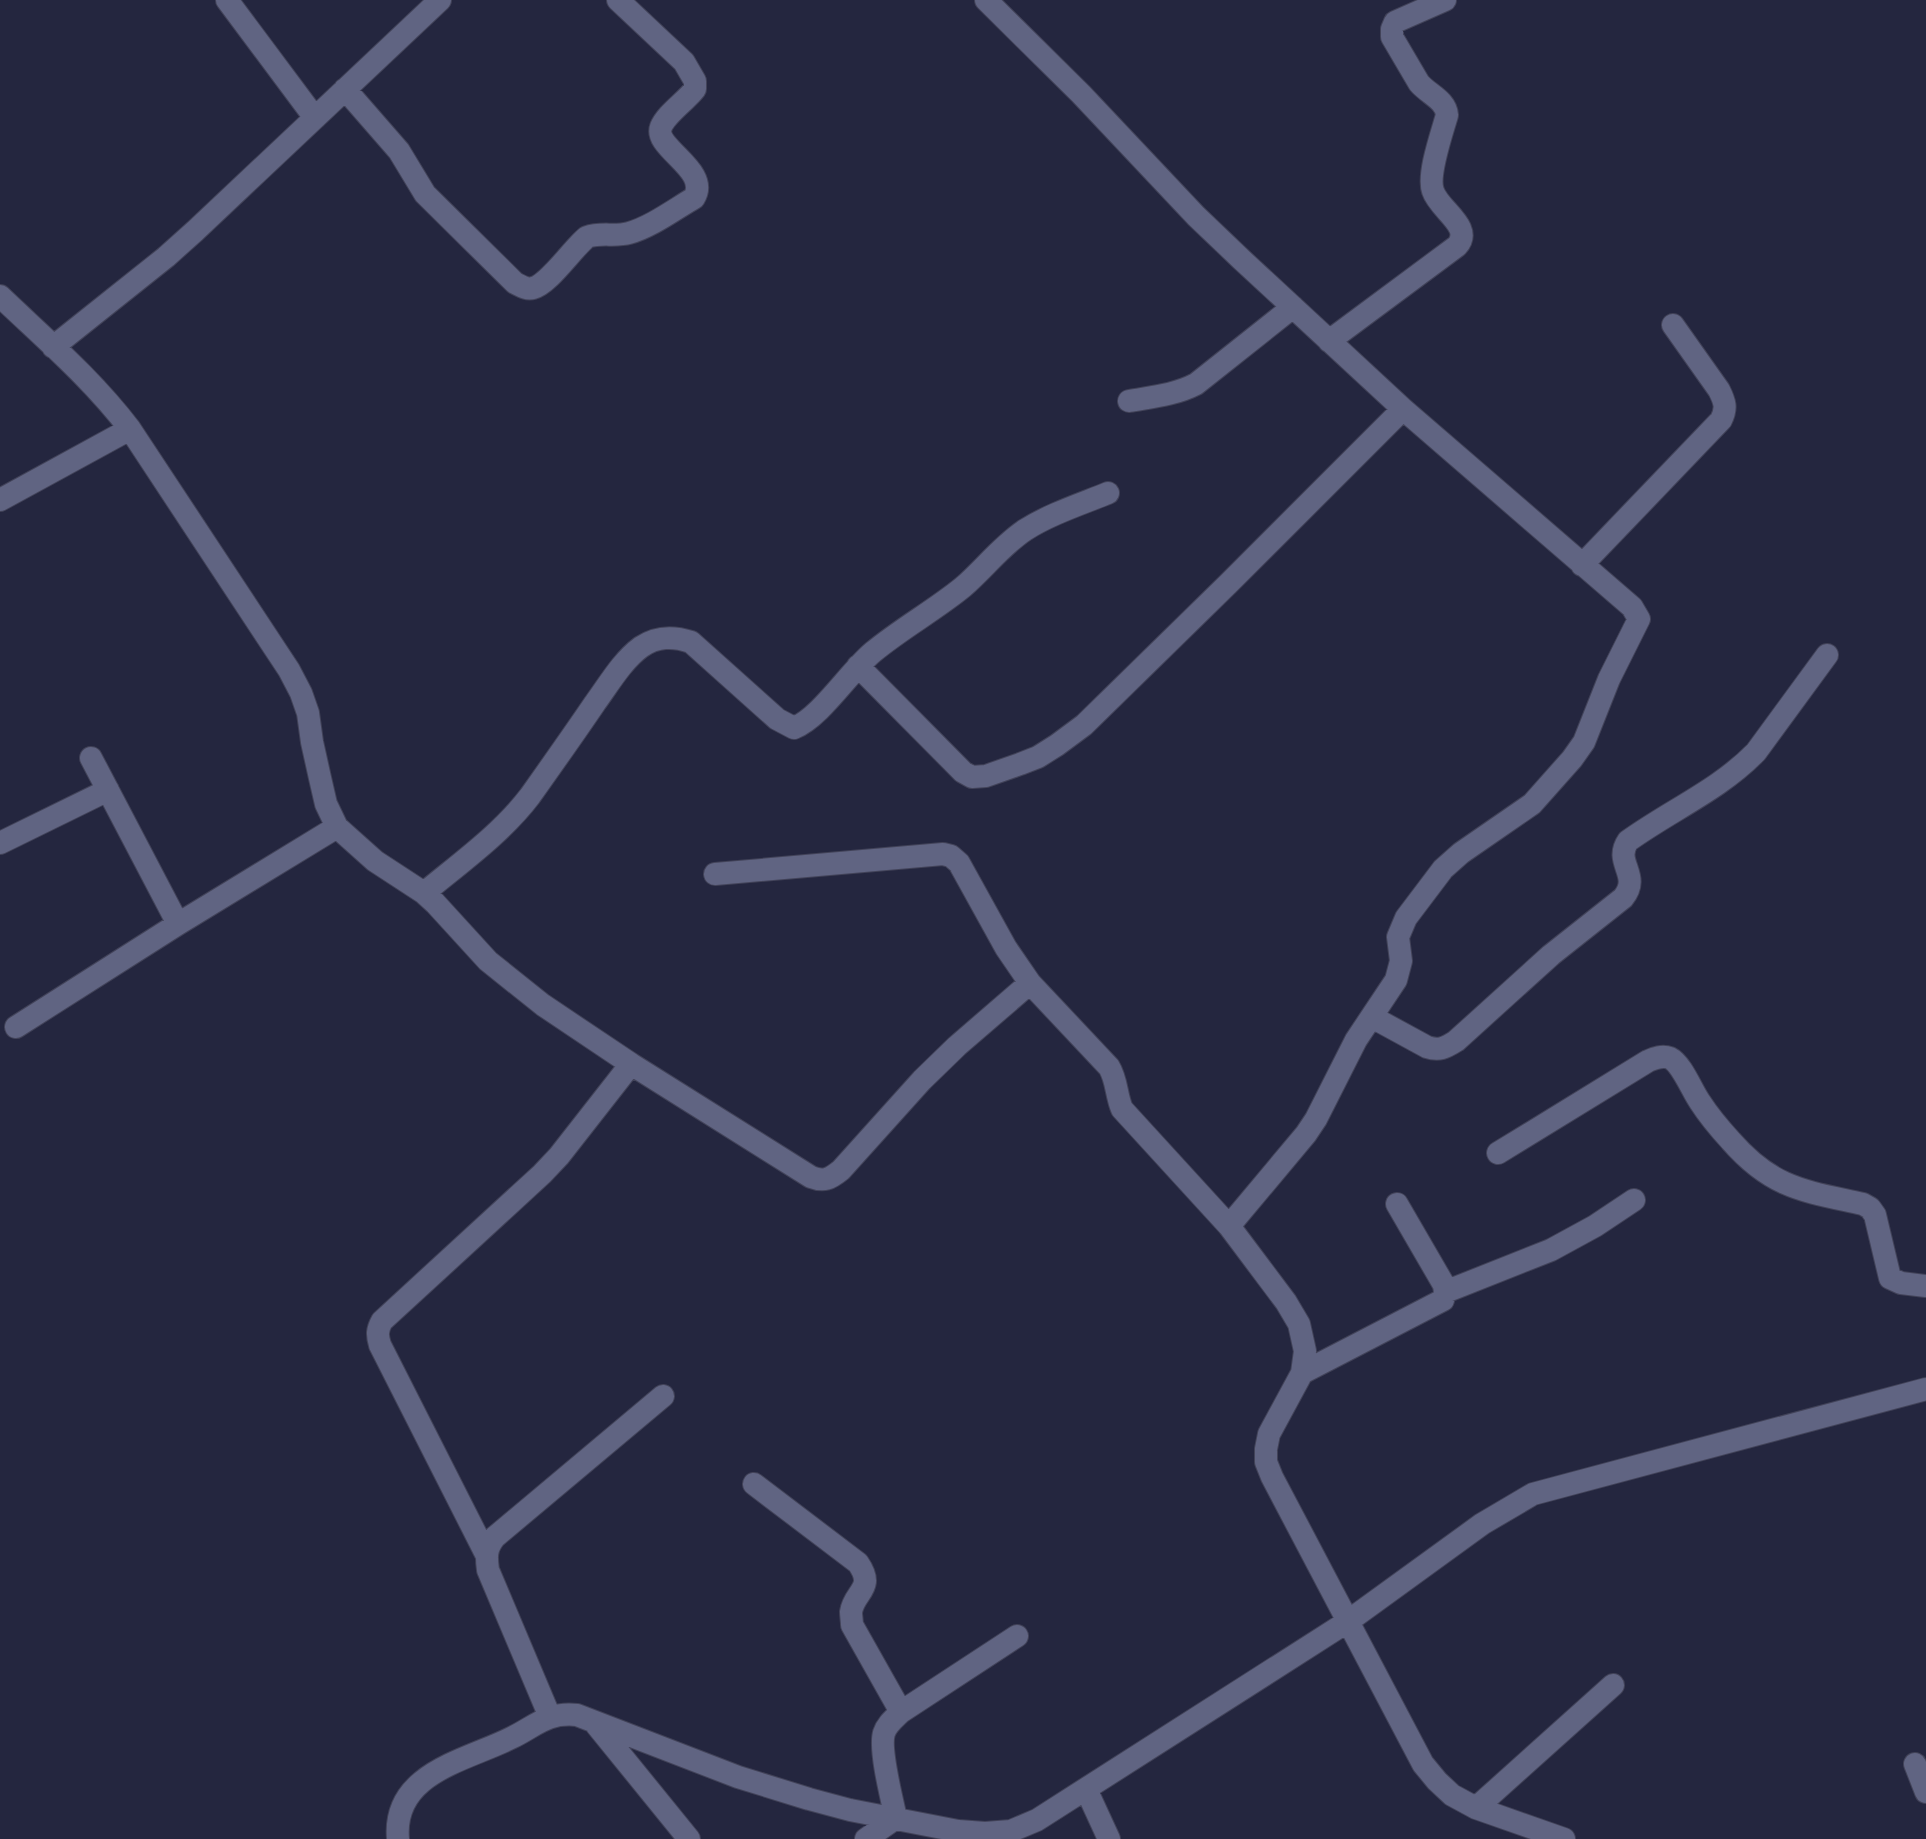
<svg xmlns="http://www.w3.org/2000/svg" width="1926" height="1839" viewBox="0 0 1926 1839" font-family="'Noto Sans',sans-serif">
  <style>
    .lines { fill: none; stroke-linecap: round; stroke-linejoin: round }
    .street-casing { stroke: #424359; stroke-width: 24 }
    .street { stroke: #606482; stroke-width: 22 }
  </style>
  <rect width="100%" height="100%" fill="#24263f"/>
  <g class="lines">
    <defs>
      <path id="street" d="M227,0L315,118
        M986,0L1081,94L1196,216L1241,259L1403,409L1632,607L1639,619L1609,679L1584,742L1572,759L1532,804L1461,853L1443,869L1406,918L1398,937L1401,961L1396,980L1356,1040L1316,1119L1306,1134L1229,1226
        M345,89L399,151L425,194L515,283C521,286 527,290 533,288C549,284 573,248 587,237C601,232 615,237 629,233C651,227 675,209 694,198C711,170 653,148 661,127C666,114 686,101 695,89V81L684,62L618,0
        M0,296C45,339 92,379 130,429L289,670L301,693L308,713L312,742L320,778L326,804L337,827L375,861L424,893L435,903L488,961L543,1005L631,1064L811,1177C824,1182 830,1179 841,1170L922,1080L957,1046L1030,983
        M1329,341L1457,246C1474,227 1439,210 1433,191C1427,175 1442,133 1447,115C1446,100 1428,94 1419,83L1392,37V29L1395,22L1445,0
        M53,347L166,257L195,231L440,0
        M1129,401C1151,397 1175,395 1196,384L1293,307
        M0,500L130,429
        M1582,565L1721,420C1727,408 1725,402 1719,390L1673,325
        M858,666L963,772L972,777L986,776L1020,764L1038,757L1057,745L1084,725L1228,584L1403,409
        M91,758L178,924
        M0,843L108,790
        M715,874L943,854L951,856L959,863L1006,948L1030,983L1109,1067C1117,1080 1116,1095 1122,1109L1229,1226L1286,1302L1299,1324L1305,1351L1302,1373L1269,1434L1266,1449V1462L1272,1477L1423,1764L1437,1781L1452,1795L1476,1808L1564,1839
        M424,893C460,863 501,834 530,796C552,765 574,734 595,703C609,684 622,661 641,647C657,636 673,636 691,642L777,719L794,728C821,717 849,672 873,652C902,628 935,610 963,587C984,569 1001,546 1025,530C1050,514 1081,504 1108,493
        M1372,1017L1427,1047C1439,1051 1445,1048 1456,1041L1551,955L1623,898C1642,875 1613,863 1628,841C1671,810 1719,790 1756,752L1827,655
        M16,1027L178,924L337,827
        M1498,1153L1648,1061C1655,1058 1662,1055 1670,1058C1682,1064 1692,1091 1700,1102C1709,1116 1720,1129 1731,1141C1773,1189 1805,1191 1863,1204L1870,1208L1875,1215L1890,1278L1901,1283L1926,1286
        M1445,1292L1551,1250L1595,1226L1634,1200
        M1302,1373L1443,1300L1445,1292L1444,1285L1397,1204
        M754,1484L858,1563C876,1589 854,1591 851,1612C851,1616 852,1621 852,1625L901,1712
        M486,1554L380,1345C377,1335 377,1330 382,1321L542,1174L559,1156L631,1064
        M550,1717L488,1570C486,1556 486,1548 495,1537L663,1396
        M594,1722L689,1839
        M1915,1764L1926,1792
        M1086,1789L1109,1839
        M1476,1808L1613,1685
        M398,1839C392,1773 465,1761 511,1738C536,1726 546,1712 577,1715L738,1777L809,1799L850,1810L958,1831L985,1833L1011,1831L1037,1820L1347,1622L1482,1524L1533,1494L1926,1389
        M866,1839L896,1818C892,1800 879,1749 884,1733C887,1724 894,1719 901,1712L1017,1636"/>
    </defs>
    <!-- street casing -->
    <use href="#street" class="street-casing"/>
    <!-- street -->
    <use href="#street" class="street"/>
  </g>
</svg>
